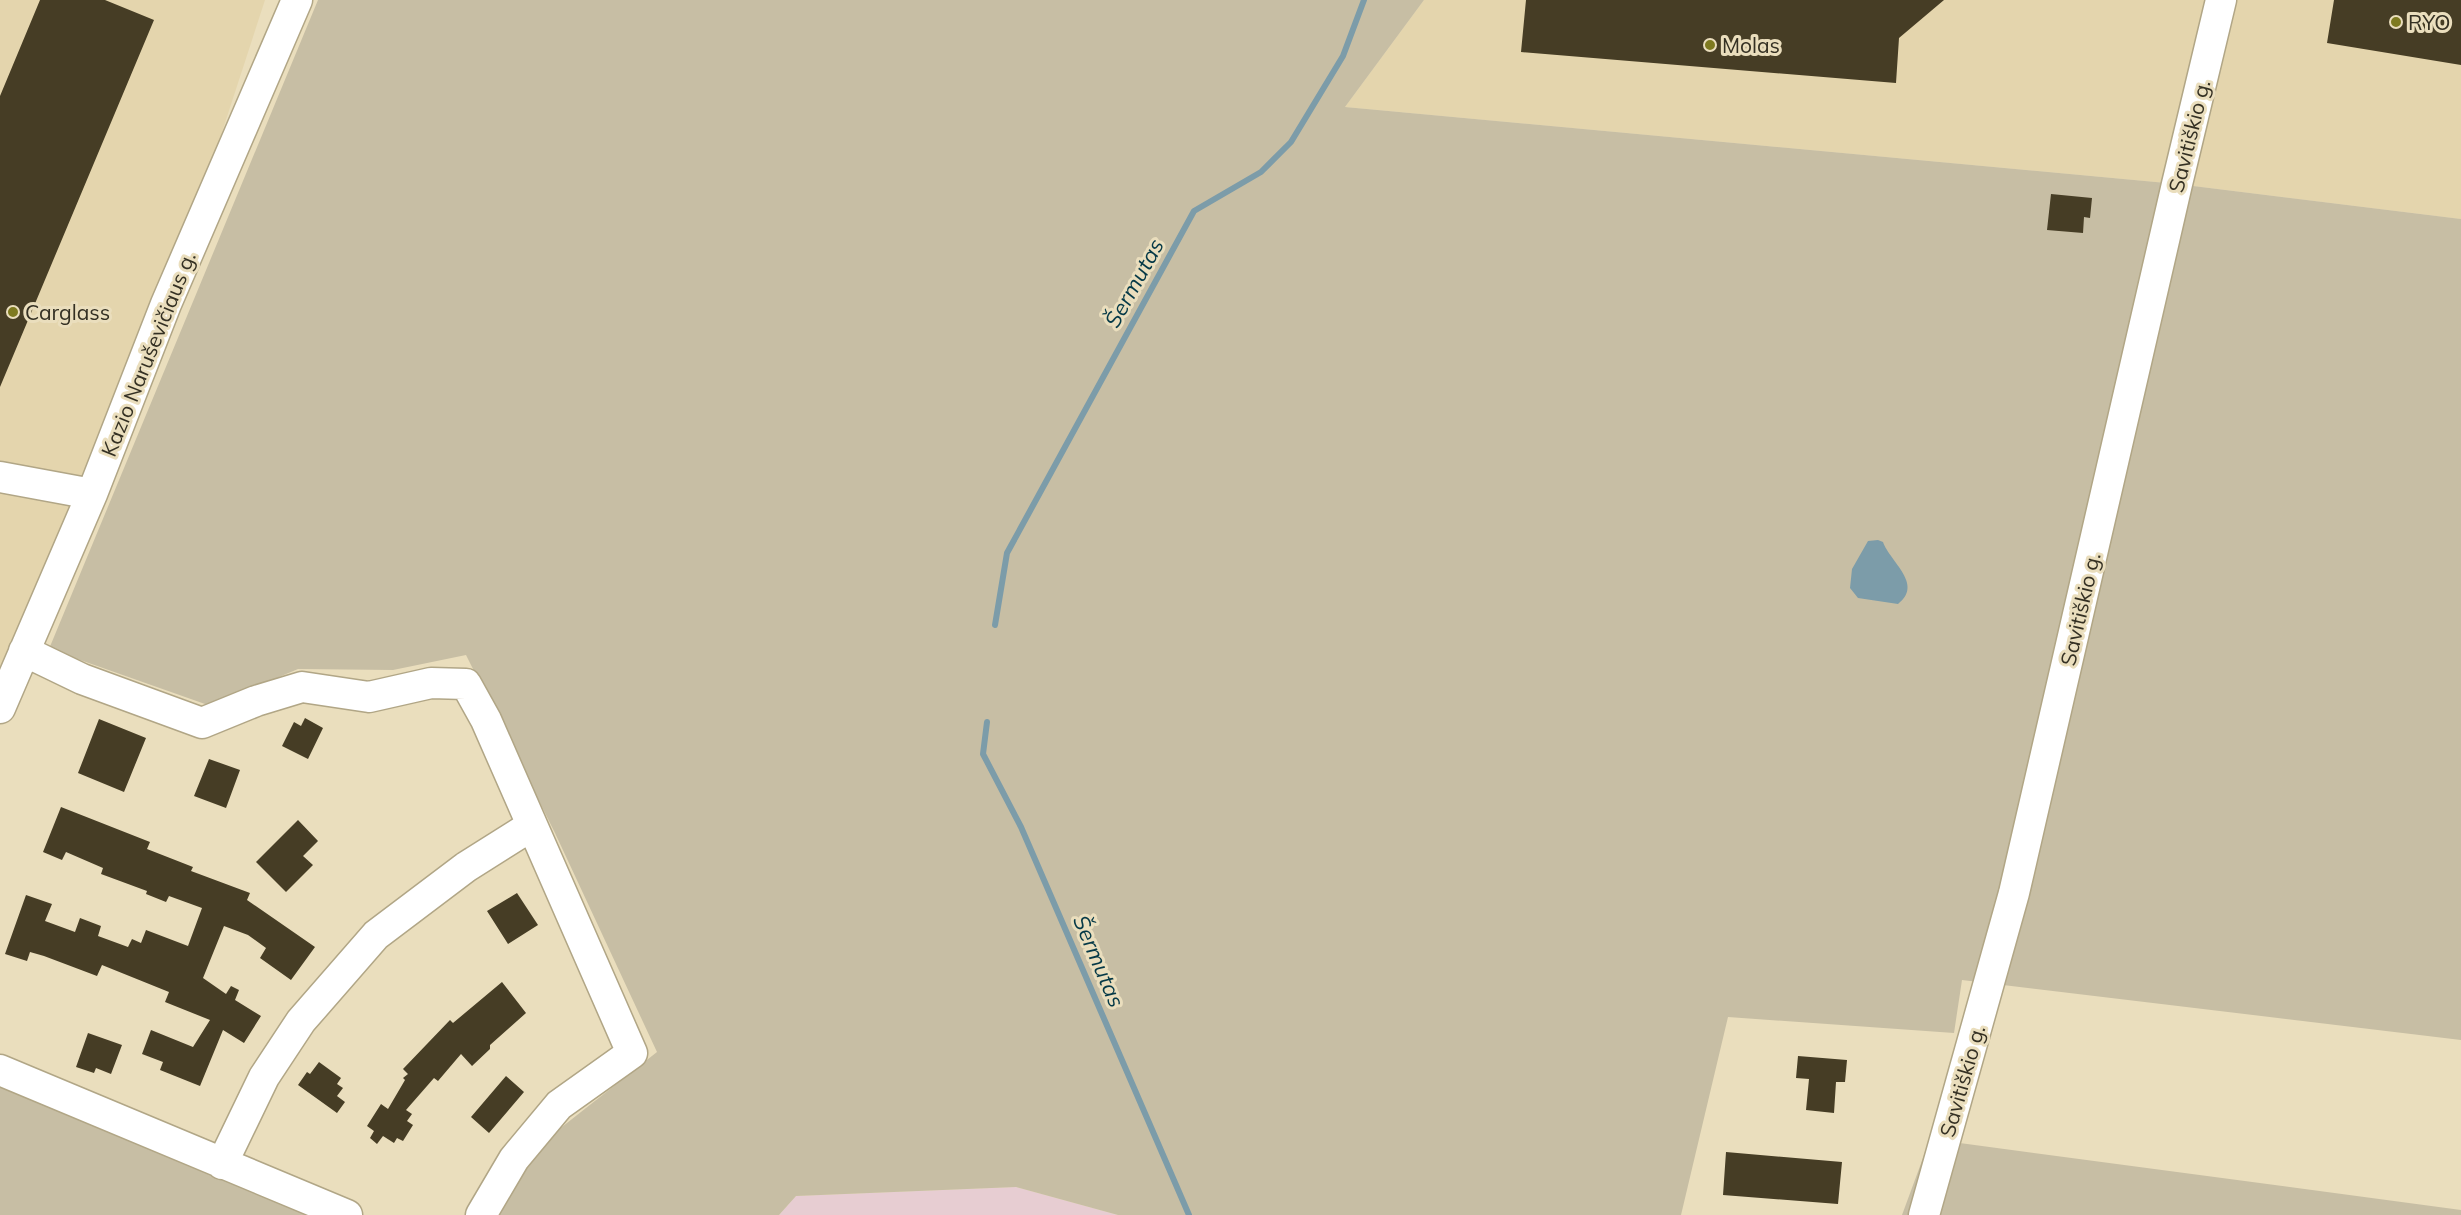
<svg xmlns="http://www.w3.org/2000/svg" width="2461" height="1215" viewBox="0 0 2461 1215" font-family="Mulish,sans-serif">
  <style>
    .built { fill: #e4d5ad }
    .industrial { fill: #e7cdd2 }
    .green { fill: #c7bea4 }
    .water { fill: #7c9ca9 }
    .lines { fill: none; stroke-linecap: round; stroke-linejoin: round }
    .stream { stroke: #7c9ca9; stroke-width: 6 }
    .building { fill: #463d25 }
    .minor-casing { stroke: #b1a686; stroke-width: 33 }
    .minor { stroke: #fff; stroke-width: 30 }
    .poi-dot { fill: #7e7a20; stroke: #eadebd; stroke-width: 2 }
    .labels { text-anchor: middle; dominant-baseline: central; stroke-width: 6; stroke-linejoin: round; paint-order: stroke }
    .poi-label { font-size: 21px; fill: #343023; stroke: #eadebd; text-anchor: start }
    .street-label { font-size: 21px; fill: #343023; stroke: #eadebd }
    .water-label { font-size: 22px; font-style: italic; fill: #053947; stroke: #eadebd }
  </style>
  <rect width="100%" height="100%" fill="#eadebd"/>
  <!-- built -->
  <path class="built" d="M0,0H265L166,304L0,708Z
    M1424,0H2461V219L2177,184L1345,107Z"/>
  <!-- industrial -->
  <path class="industrial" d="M1016,1187L1118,1215H779L796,1196Z"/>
  <!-- green -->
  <path class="green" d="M318,0H1424L1345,107L2177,184L2461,219V1040L1962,980L1954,1033L1728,1017L1681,1215H1118L1016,1187L796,1196L779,1215H497L534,1149L657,1052L555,833L466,655L393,670L298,669L260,685L228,703L205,704L49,649Z
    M0,1083L319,1215H0Z
    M1930,1139L2461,1210V1215H1902Z"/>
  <!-- water -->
  <path class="water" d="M1878,540L1883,542C1890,562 1924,584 1898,604L1858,598L1850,588L1852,569L1868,541Z"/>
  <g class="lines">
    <!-- stream -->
    <path class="stream" d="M995,625L1007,553L1194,211L1261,172L1291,142L1343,56L1364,0
      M987,722L983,754L1021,827L1189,1215"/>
  </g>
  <!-- building -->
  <path class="building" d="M40,0H105L154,20L0,387V96Z
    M1526,0H1944L1899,38L1896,83L1521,52Z
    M2334,0H2461V65L2327,43Z
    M2051,194L2092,198L2090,218L2084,217L2083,233L2047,230Z
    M305,718L323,728L308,759L282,746L294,722L301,726Z
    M99,719L146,738L124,792L78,773Z
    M209,759L240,770L226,808L194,796Z
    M61,807L150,842L147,849L193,867L191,871L250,893L247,900L315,947L291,980L260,958L266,948L248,935L224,926L203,978L226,994L231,986L239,990L235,1000L261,1016L244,1043L223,1030L200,1086L160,1070L163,1062L142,1054L151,1030L193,1047L210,1020L165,1002L169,992L102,965L97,976L44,956L30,952L27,961L5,954L26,895L52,904L45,921L75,932L80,918L101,926L98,936L128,947L132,939L141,943L146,930L188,946L202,908L169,896L166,902L146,894L147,891L101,874L103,868L66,852L62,860L43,852Z
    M298,820L318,841L303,856L313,865L286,892L256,862Z
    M517,893L538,925L508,944L487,911Z
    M502,982L526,1013L490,1045V1049L472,1066L461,1054L438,1081L434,1078L406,1110L412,1114L407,1121L413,1125L403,1141L397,1138L394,1143L383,1136L377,1144L370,1138L374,1131L367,1126L381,1104L388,1109L405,1080L403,1078L408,1074L403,1069L450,1020L453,1023Z
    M88,1033L122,1045L111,1074L96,1068L94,1073L76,1067Z
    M1798,1056L1847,1060L1845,1082H1836L1834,1113L1806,1110L1809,1079L1796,1078Z
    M319,1062L341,1078L337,1084L343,1088L337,1096L345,1102L337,1113L298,1085L307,1072L310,1074Z
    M506,1076L524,1092L489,1133L471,1117Z
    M1726,1152L1842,1162L1838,1204L1723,1195Z"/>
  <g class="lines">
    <defs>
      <path id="minor" d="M0,477L92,494
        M24,651L82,679L202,723L256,701L302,687L369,697L431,683L466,684L486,720L632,1053L559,1105L514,1159L481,1215
        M0,708L92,494L166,304L297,0
        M0,1070L347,1215
        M222,1164L264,1077L301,1021L376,935L466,867L531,826
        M1924,1215L2014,893L2177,184L2221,0"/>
    </defs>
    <!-- minor casing -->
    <use href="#minor" class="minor-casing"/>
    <!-- minor -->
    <use href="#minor" class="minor"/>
  </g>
  <!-- markers -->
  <g class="poi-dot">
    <circle cx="2396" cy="22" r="6"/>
    <circle cx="1710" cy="45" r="6"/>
    <circle cx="13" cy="312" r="6"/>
  </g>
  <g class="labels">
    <!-- poi labels -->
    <g class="poi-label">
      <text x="2408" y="22">RYO</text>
      <text x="1722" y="45">Molas</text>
      <text x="25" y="312">Carglass</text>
    </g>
    <!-- street labels -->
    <g class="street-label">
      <text transform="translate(2189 136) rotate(-76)">Savitiškio g.</text>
      <text transform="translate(148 354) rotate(-68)">Kazio Naruševičiaus g.</text>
      <text transform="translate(2080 609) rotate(-77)">Savitiškio g.</text>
      <text transform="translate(1962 1081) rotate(-74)">Savitiškio g.</text>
    </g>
    <!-- water labels -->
    <g class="water-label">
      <text transform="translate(1134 283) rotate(-61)">Šermutas</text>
      <text transform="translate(1099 961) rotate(67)">Šermutas</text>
    </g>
  </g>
</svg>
